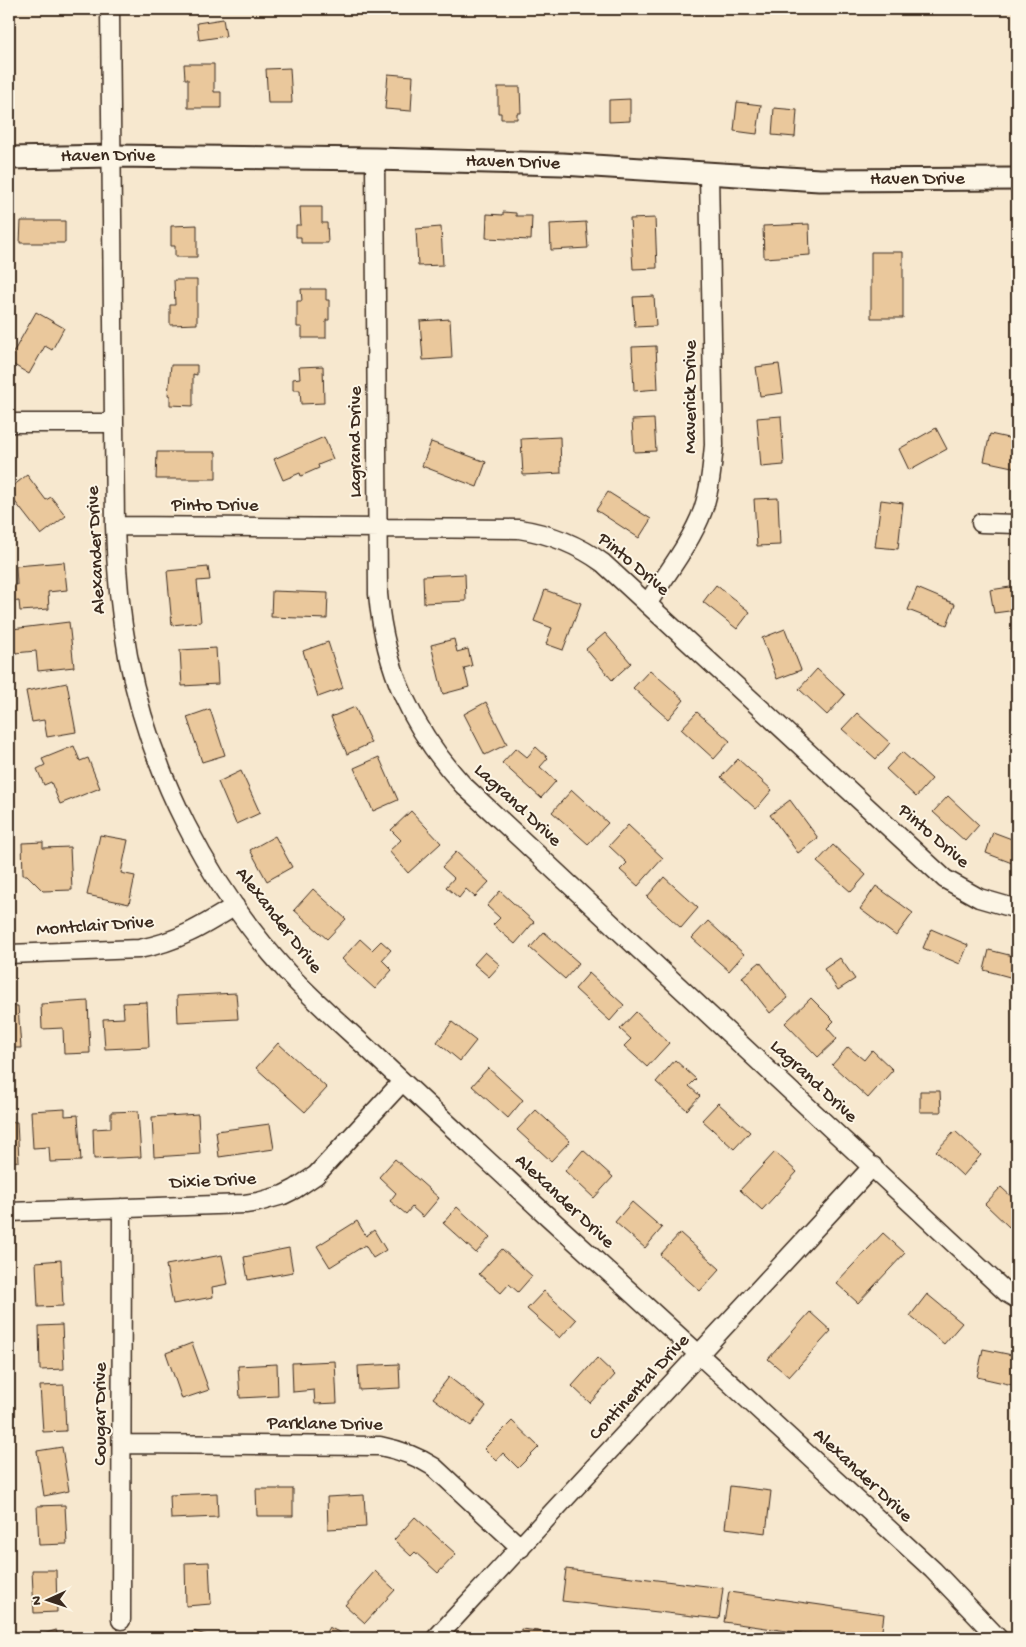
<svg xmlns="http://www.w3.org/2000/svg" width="1026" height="1647" viewBox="0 0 1026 1647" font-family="'Gochi Hand',sans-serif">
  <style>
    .building { fill: #eac89c; stroke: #3b2a1e }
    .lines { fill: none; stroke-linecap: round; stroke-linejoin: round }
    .minor-casing { stroke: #3b2a1e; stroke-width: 21 }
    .tertiary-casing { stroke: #3b2a1e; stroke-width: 25 }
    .minor { stroke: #fcf5e5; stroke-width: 18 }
    .tertiary { stroke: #fcf5e5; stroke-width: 21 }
    .labels { text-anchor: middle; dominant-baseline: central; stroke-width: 4; stroke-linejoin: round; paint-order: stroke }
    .street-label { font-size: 19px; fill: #3b2a1e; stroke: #fcf5e5 }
  </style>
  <rect width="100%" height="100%" fill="#f7e8cf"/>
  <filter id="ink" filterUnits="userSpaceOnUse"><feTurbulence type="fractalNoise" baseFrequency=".02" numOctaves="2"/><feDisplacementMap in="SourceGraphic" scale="10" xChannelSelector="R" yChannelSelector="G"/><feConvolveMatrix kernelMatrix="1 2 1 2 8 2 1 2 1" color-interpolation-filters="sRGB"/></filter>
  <g filter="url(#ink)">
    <!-- building -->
    <path class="building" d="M223,19L226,36L199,40L197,23Z
      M184,64H214V92H221V108H188V79H185Z
      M290,68L292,103H268L266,69Z
      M388,74L413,76L411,111L385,109Z
      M498,87H520L521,113H517V119H501V113H498Z
      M630,99V121L609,122V100Z
      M737,102L761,105L757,134L734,131Z
      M774,108L797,110L795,137L772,135Z
      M300,207H322V223H327L328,243H301V237H296V225H301Z
      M503,212L516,213V216H532L531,240L486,238L487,214L503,215Z
      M655,218L657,268L633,269L630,219Z
      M21,221H65V243H20Z
      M586,222L588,248L551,250L550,224Z
      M809,224L810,255L764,258L763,226Z
      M197,225V257H175V246H171V226Z
      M441,227L443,265L418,266L416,229Z
      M871,252H903V318H871Z
      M174,280H197V324L170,325V305H175Z
      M301,289H326V300H329V320H326V338H302V327H297V301H302Z
      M654,296L656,326L635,327L633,297Z
      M36,312L64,328L52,350L45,346L29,374L9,362V360Z
      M450,319L452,358L423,360L420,321Z
      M656,346L658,389L634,391L632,347Z
      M779,364L783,393L760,396L756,367Z
      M171,365H197V375L193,374V406L170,405V396L168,395Z
      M323,366L324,403L301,404L300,390H293V379L300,378L299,367Z
      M781,416L784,465L761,467L757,418Z
      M654,419L656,451L634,452L632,420Z
      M936,428L947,449L909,470L899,449Z
      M990,434L1017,440V468L984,461Z
      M324,437L333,459L318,465L319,468L301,476L300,473L283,480L274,459Z
      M560,437L561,473L523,475L521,439Z
      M431,442L486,462L477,487L422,466Z
      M157,452H216V479H156Z
      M27,475L46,500L51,497L66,516L41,535L9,494V489Z
      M608,492L651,519L639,538L596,510Z
      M778,498L780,545L757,546L754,499Z
      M881,500L903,503L898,549L875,547Z
      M64,562L67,590L48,592L49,609L20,611L19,601L11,602L10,585H17L16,566Z
      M208,567L210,580L197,581L201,622L172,625L167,571Z
      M465,574L466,601L424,603L423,576Z
      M716,585L750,612L737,629L703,602Z
      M1017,586V610L994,613L990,590Z
      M917,588L955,604L947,625L908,610Z
      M545,590L581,603L563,650L546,644L552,628L534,621Z
      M272,591L328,593L327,619L271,617Z
      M69,622L74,667L38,671L36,651L15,653L12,629Z
      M785,629L801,670L777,679L762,638Z
      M605,633L631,663L612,680L586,649Z
      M454,639L457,652L468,649L472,666L464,668L469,687L443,694L431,645Z
      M328,642L343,688L318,697L303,651Z
      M216,648L218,684L182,686L180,650Z
      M817,669L845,695L827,715L799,689Z
      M650,670L684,700L668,719L633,688Z
      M67,683L76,732L47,737L44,720L32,722L26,691Z
      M486,702L507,744L485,755L464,714Z
      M355,707L371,743L347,754L331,717Z
      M210,709L225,755L202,762L187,717Z
      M697,712L730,741L714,759L681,729Z
      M857,713L890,743L876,759L842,729Z
      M74,746L80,761L88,758L100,788L60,804L51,782L44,785L37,769L45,765L42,759Z
      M536,747L548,758L540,767L556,781L541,798L502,763L516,748L527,757Z
      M902,752L932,779L916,797L886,769Z
      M379,757L398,800L373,811L354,768Z
      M738,759L772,790L756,809L721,777Z
      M241,771L260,813L236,824L218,782Z
      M572,790L608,823L588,844L552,812Z
      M948,796L979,825L965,841L933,812Z
      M790,800L818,838L798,853L770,815Z
      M411,811L441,843L408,873L389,851L401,840L391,830Z
      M628,825L663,858L638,886L620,870L627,863L609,846Z
      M993,832L1017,841V865L986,853Z
      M100,835L128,840L121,873L135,876L129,904L87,895Z
      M275,836L292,867L267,881L250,850Z
      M43,842V848L70,847L72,890L43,891L27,875H23L22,843Z
      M833,845L866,875L851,892L817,862Z
      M456,852L489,882L475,897L466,889L459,898L446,887L454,878L442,867Z
      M9,856H10L11,892H9Z
      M664,877L698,908L681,928L647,897Z
      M876,886L913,913L896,936L860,909Z
      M313,889L346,919L327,939L294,910Z
      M500,891L534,922L515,944L493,925L500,918L487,906Z
      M708,921L744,954L729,971L692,938Z
      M931,929L968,945L960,964L923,948Z
      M544,932L579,963L565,979L530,948Z
      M360,939L372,950L381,941L391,950L382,960L392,970L375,989L342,959Z
      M989,950L1017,957V979L984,970Z
      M485,952L500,965L489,977L474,964Z
      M840,958L855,979L838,990L824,969Z
      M760,962L788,998L770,1013L742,977Z
      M589,973L624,1005L610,1021L575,989Z
      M236,993L238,1019L178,1022L177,996Z
      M811,998L834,1021L827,1028L837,1039L818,1057L785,1023Z
      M88,1001L90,1053L64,1054L63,1028L42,1029L41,1004Z
      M147,1002L149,1047L105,1049L103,1019L124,1018L123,1003Z
      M9,1006H18L21,1048H9Z
      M636,1012L669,1043L647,1067L624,1046L631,1039L620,1029Z
      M452,1022L476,1041L460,1061L437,1042Z
      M278,1043L327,1088L305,1112L256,1068Z
      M848,1047L864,1060L872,1050L893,1070L868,1098L832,1065Z
      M675,1060L696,1079L689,1086L700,1096L687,1110L656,1082Z
      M488,1068L523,1100L508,1118L472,1086Z
      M920,1091H940L941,1112H920Z
      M718,1103L750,1132L734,1149L702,1120Z
      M65,1109V1116L78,1115L81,1161L50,1162L49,1147L33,1148L31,1111Z
      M536,1110L570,1141L551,1161L517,1130Z
      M138,1111L141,1157L94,1159L93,1129L111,1128V1112Z
      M198,1114L200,1154L154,1157L152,1117Z
      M9,1122H17L19,1161L9,1162Z
      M270,1124L274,1149L219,1157L216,1131Z
      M955,1131L981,1155L963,1176L936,1151Z
      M583,1150L613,1177L594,1198L565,1171Z
      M775,1152L797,1172L762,1210L740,1190Z
      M395,1159L439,1198L423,1217L412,1207L406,1214L390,1201L396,1193L379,1177Z
      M1001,1187L1017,1202V1218L1009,1227L985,1204Z
      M632,1202L662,1228L645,1248L615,1222Z
      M457,1207L490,1237L476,1253L443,1223Z
      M357,1221L366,1236L374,1230L386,1250L373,1258L365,1245L330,1267L317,1246Z
      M680,1233L720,1269L700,1291L660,1255Z
      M883,1233L905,1253L858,1303L836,1283Z
      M289,1248L293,1272L248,1280L244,1257Z
      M502,1249L532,1276L518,1292L509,1284L501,1293L479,1274Z
      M222,1255L228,1284L212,1287L213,1297L173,1304L166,1265Z
      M61,1260L63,1306L38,1307L36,1262Z
      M544,1291L576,1320L560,1338L527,1309Z
      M927,1294L962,1323L944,1344L910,1316Z
      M810,1312L831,1331L789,1377L768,1359Z
      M62,1325L64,1369L40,1370L39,1326Z
      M192,1343L209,1390L182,1399L166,1353Z
      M983,1349L1017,1356V1386L977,1377Z
      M597,1358L615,1375L590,1403L572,1386Z
      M335,1361L337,1403L315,1404L314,1390L293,1392L292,1363Z
      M277,1364L278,1396L240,1398L238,1366Z
      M399,1364L400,1388L359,1390L358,1366Z
      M449,1377L486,1406L471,1426L433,1398Z
      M64,1385L66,1431L43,1432L40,1386Z
      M512,1421L539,1447L518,1468L503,1453L496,1461L484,1449Z
      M62,1447L69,1491L44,1496L37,1451Z
      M730,1486L771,1491L766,1533L725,1528Z
      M256,1489H293V1516H257Z
      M217,1493L218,1517L171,1519L170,1495Z
      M364,1495L366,1527L328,1529L327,1497Z
      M65,1505L67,1544L39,1545L37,1506Z
      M415,1517L456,1554L438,1573L415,1552L411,1556L394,1540Z
      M209,1562L211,1604L186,1606L185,1563Z
      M566,1569L723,1588L719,1619L562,1601Z
      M32,1570H56L57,1612L34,1613Z
      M375,1571L395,1590L365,1623L345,1605Z
      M729,1592L884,1614L881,1638H836L724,1622Z
      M329,1627L350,1638H323Z
      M521,1629L600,1638H520Z
      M56,1630L59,1638H35L34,1637Z
      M193,1631L215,1638H190Z"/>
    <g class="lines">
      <defs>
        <path id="minor" d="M110,9L115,526C116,570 120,613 128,656C150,772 208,885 287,972C312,999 340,1023 367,1048C425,1103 484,1157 543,1212C673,1331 804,1450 933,1570L998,1638
          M375,159L378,594C385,670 412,729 463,785L1007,1293L1017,1299
          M9,423H114
          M981,523L1017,524
          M115,526L519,529C551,534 577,544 603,563L945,879L979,898L1017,909
          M647,604C665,576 692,541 703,510C710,489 712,467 714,445L709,174
          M9,954L139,949C177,942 203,926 235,906
          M9,1212L245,1204L258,1202L283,1195L295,1189L316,1175L402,1082
          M122,1444L380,1446C400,1450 417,1456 434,1467L521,1548
          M121,1620L122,1208
          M436,1638L873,1166"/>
        <g id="tertiary">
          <path id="s1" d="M9,158L112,156L375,159L562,164L819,180L1017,179"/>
        </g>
      </defs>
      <!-- minor casing -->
      <use href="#minor" class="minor-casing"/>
      <!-- tertiary casing -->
      <use href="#tertiary" class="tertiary-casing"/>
      <!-- minor -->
      <use href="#minor" class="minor"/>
      <!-- tertiary -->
      <use href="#tertiary" class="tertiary"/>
    </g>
  </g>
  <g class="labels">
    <!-- street labels -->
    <g class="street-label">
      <text stroke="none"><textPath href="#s1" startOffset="99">Haven Drive</textPath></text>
      <text stroke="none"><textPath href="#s1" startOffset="504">Haven Drive</textPath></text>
      <text stroke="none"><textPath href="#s1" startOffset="909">Haven Drive</textPath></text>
      <text transform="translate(691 397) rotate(-90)">Maverick Drive</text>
      <text transform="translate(356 442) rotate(-90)">Lagrand Drive</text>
      <text x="215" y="506">Pinto Drive</text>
      <text transform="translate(97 550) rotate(-93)">Alexander Drive</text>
      <text transform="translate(633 565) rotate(40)">Pinto Drive</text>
      <text transform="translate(517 806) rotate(43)">Lagrand Drive</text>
      <text transform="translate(933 837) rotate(41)">Pinto Drive</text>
      <text transform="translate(278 921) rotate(52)">Alexander Drive</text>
      <text transform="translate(95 927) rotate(-4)">Montclair Drive</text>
      <text transform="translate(813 1082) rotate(43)">Lagrand Drive</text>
      <text transform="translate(213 1182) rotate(-3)">Dixie Drive</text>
      <text transform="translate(564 1202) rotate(43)">Alexander Drive</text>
      <text transform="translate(640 1388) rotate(-47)">Continental Drive</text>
      <text transform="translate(101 1414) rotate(-90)">Cougar Drive</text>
      <text transform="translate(325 1425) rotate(1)">Parklane Drive</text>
      <text transform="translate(862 1476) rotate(43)">Alexander Drive</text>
    </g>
  </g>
  <!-- margin -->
  <rect width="1026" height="1647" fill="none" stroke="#fcf5e5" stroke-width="30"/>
  <rect x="15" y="15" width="996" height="1617" fill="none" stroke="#3b2a1e" stroke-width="2" filter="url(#ink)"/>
  <!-- north arrow -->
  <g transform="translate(48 1600) rotate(267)" stroke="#fcf5e5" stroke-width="4" paint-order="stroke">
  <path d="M0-4L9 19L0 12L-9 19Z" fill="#3b2a1e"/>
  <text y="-8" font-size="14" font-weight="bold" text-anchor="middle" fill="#3b2a1e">N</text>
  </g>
</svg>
